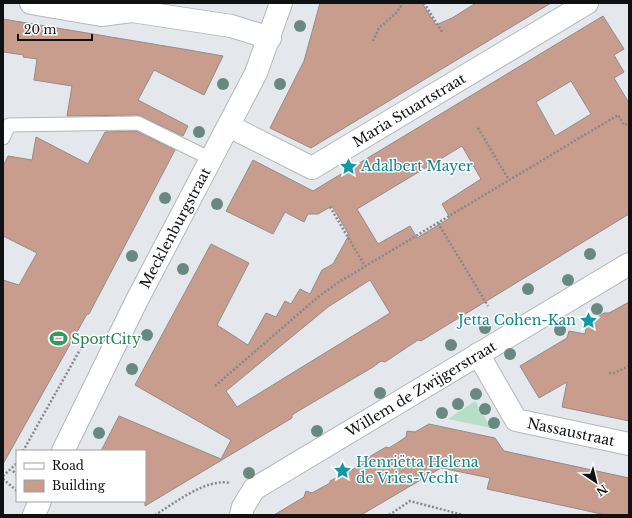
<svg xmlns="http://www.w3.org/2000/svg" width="632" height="518" viewBox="0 0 632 518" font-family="'Libre Baskerville',serif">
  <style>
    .green { fill: #b7dec9 }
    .building { fill: #c99d8d; stroke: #918c8a; fill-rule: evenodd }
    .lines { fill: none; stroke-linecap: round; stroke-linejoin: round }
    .lane-casing { stroke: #b3b7bb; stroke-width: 15 }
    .street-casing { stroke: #b3b7bb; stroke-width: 24 }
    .secondary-casing { stroke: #b3b7bb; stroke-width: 24 }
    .path { stroke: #85888b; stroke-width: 2.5; stroke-dasharray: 2 2; stroke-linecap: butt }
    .lane { stroke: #fff; stroke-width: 13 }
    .street { stroke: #fff; stroke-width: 22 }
    .secondary { stroke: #fff; stroke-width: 22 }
    .tree { fill: #678980 }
    .labels { text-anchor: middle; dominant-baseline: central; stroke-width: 3; stroke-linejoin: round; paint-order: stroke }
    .street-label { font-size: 14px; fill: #101112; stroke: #fff }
    .culture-label { font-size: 14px; fill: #0d838f; stroke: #fff; text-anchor: start }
    .leisure-label { font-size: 14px; fill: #27864d; stroke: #fff; text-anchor: start }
  </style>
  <rect width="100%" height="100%" fill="#e4e8ec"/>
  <!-- green -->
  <path class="green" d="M475,401L491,428L448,419Z"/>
  <!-- building -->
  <path class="building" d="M320,3H422L436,25L452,18L476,3H551L311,148L270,128L304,61Z
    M603,16L624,49L614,55L624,72L614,78L629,103V214L421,341L418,340L385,362L381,361L373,367L300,410L292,415V418L145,506V451H101L119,416L221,459L231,440L135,385L211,244L249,263L217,325L248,345L266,313L276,317L285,301L291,304L300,289L310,294L322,270L333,264L349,235L332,206L318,214H308L304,222L285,212L273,234L226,211L253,160L313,191ZM571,81L591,114L555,136L536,102ZM462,146L481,179L442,204L450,218L417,238L410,226L378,244L357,209ZM370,280L390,313L237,407L226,391L328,307Z
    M3,19L183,49L223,56L204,95L154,70L138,100L188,126L183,136L138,115L67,116L72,86L34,80L37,59L23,57L24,55L3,52Z
    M136,131L175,150L89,314H87L3,464V280L19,285L37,253L3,236V166L8,156L32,160L36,137L88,164L105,132Z
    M629,302V421L562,407L567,382L539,398L520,366L567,338L569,331L585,334L587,324L604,313H609Z
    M429,424L495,438L504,451L629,478V515H606L487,489L490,478L441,468L361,515H274L304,497L306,491L312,493L330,483V481L359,466L368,460L369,457L386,447L389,448L397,443L406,437L407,431L415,432Z"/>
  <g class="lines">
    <defs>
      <path id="lane" d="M3,138L9,125L138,123L211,159"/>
      <path id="street" d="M31,3L101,15L132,11L231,26L270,38
        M229,126L312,168L587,3
        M478,354L516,420L629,444
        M241,515L243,507L254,489L629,264"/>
      <path id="secondary" d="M63,451L137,300L256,73L281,3
        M34,515L40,501"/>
    </defs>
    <!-- lane casing -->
    <use href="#lane" class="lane-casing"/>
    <!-- street casing -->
    <use href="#street" class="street-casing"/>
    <!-- secondary casing -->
    <use href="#secondary" class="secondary-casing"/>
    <!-- path -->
    <path class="path" d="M424,3L442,32
      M373,41L379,28L397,12L403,3
      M478,128L509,180
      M330,207L365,266
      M438,223L488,306
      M609,373H614L629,366
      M215,386L318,297L339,282L618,115L624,125L629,123
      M23,451L81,348L89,341
      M13,471L17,475
      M3,476L15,465L17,461
      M3,479L17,491
      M155,515C175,503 206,478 230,483
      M389,515L410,501L463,515"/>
    <!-- lane -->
    <use href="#lane" class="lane"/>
    <!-- street -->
    <use href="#street" class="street"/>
    <!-- secondary -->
    <use href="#secondary" class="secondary"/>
  </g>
  <!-- trees -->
  <g class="tree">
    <circle cx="300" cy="26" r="6"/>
    <circle cx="223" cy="84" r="6"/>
    <circle cx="280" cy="84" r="6"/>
    <circle cx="199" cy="132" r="6"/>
    <circle cx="165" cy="198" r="6"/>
    <circle cx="217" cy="204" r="6"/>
    <circle cx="590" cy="254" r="6"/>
    <circle cx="132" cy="256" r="6"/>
    <circle cx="183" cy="269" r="6"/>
    <circle cx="568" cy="280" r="6"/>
    <circle cx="528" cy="289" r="6"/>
    <circle cx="597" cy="309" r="6"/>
    <circle cx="485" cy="328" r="6"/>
    <circle cx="560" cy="330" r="6"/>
    <circle cx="147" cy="335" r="6"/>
    <circle cx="451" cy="345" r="6"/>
    <circle cx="510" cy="354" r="6"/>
    <circle cx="132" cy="369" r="6"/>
    <circle cx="380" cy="393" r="6"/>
    <circle cx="476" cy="394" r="6"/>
    <circle cx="458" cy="404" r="6"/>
    <circle cx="485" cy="409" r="6"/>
    <circle cx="442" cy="413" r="6"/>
    <circle cx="494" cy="423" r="6"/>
    <circle cx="317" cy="431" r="6"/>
    <circle cx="99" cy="433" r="6"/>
    <circle cx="249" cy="473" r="6"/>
  </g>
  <!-- icons -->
  <defs>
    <symbol id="sight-bare" viewBox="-9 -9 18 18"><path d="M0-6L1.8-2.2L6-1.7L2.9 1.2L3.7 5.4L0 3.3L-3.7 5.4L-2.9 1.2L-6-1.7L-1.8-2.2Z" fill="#0f9aa8" stroke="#fff" stroke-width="2.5" paint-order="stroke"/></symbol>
    <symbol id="stadium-bare" viewBox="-9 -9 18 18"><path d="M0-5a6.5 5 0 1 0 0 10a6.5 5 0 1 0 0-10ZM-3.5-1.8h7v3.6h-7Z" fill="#2e9e5b" stroke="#fff" stroke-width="2.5" paint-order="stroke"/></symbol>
  </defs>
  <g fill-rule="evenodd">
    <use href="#sight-bare" x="336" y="154" width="25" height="25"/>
    <use href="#sight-bare" x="576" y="308" width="25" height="25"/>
    <use href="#stadium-bare" x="46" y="326" width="25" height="25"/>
    <use href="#sight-bare" x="330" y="458" width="25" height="25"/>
  </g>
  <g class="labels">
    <!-- street labels -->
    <g class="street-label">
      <text transform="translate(409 110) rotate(-31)">Maria Stuartstraat</text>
      <text transform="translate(175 228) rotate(-62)">Mecklenburgstraat</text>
      <text transform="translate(421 389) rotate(-31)">Willem de Zwijgerstraat</text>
      <text transform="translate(571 432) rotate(12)">Nassaustraat</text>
    </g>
    <!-- culture labels -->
    <g class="culture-label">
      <text x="361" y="166">Adalbert Mayer</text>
      <text x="576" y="320" text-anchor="end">Jetta Cohen-Kan</text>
      <text x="356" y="462">Henriëtta Helena<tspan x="356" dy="16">de Vries-Vecht</tspan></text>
    </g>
    <!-- leisure labels -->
    <g class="leisure-label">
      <text x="71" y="339">SportCity</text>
    </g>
  </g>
  <!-- border -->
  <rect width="632" height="518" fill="none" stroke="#101112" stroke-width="8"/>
  <!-- legend -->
  <rect x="16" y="450" width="130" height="52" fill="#ffffff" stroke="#9fa0a0"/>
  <rect x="24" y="463" width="20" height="6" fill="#ffffff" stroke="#9fa0a0"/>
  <text x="52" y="470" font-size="12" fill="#101112">Road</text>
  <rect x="24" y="480" width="20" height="12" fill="#c99d8d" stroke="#9fa0a0"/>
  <text x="52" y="490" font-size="12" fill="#101112">Building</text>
  <!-- north arrow -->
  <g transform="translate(596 482) rotate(145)" stroke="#ffffff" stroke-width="3" paint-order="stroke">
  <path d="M0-3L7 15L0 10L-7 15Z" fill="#101112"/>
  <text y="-6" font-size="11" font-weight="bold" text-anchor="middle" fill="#101112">N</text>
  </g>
  <!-- scale -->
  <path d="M18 34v6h74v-6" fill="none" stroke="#101112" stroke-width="2"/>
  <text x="24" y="34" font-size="12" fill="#101112" stroke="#ffffff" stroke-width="3" paint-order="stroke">20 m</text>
</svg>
